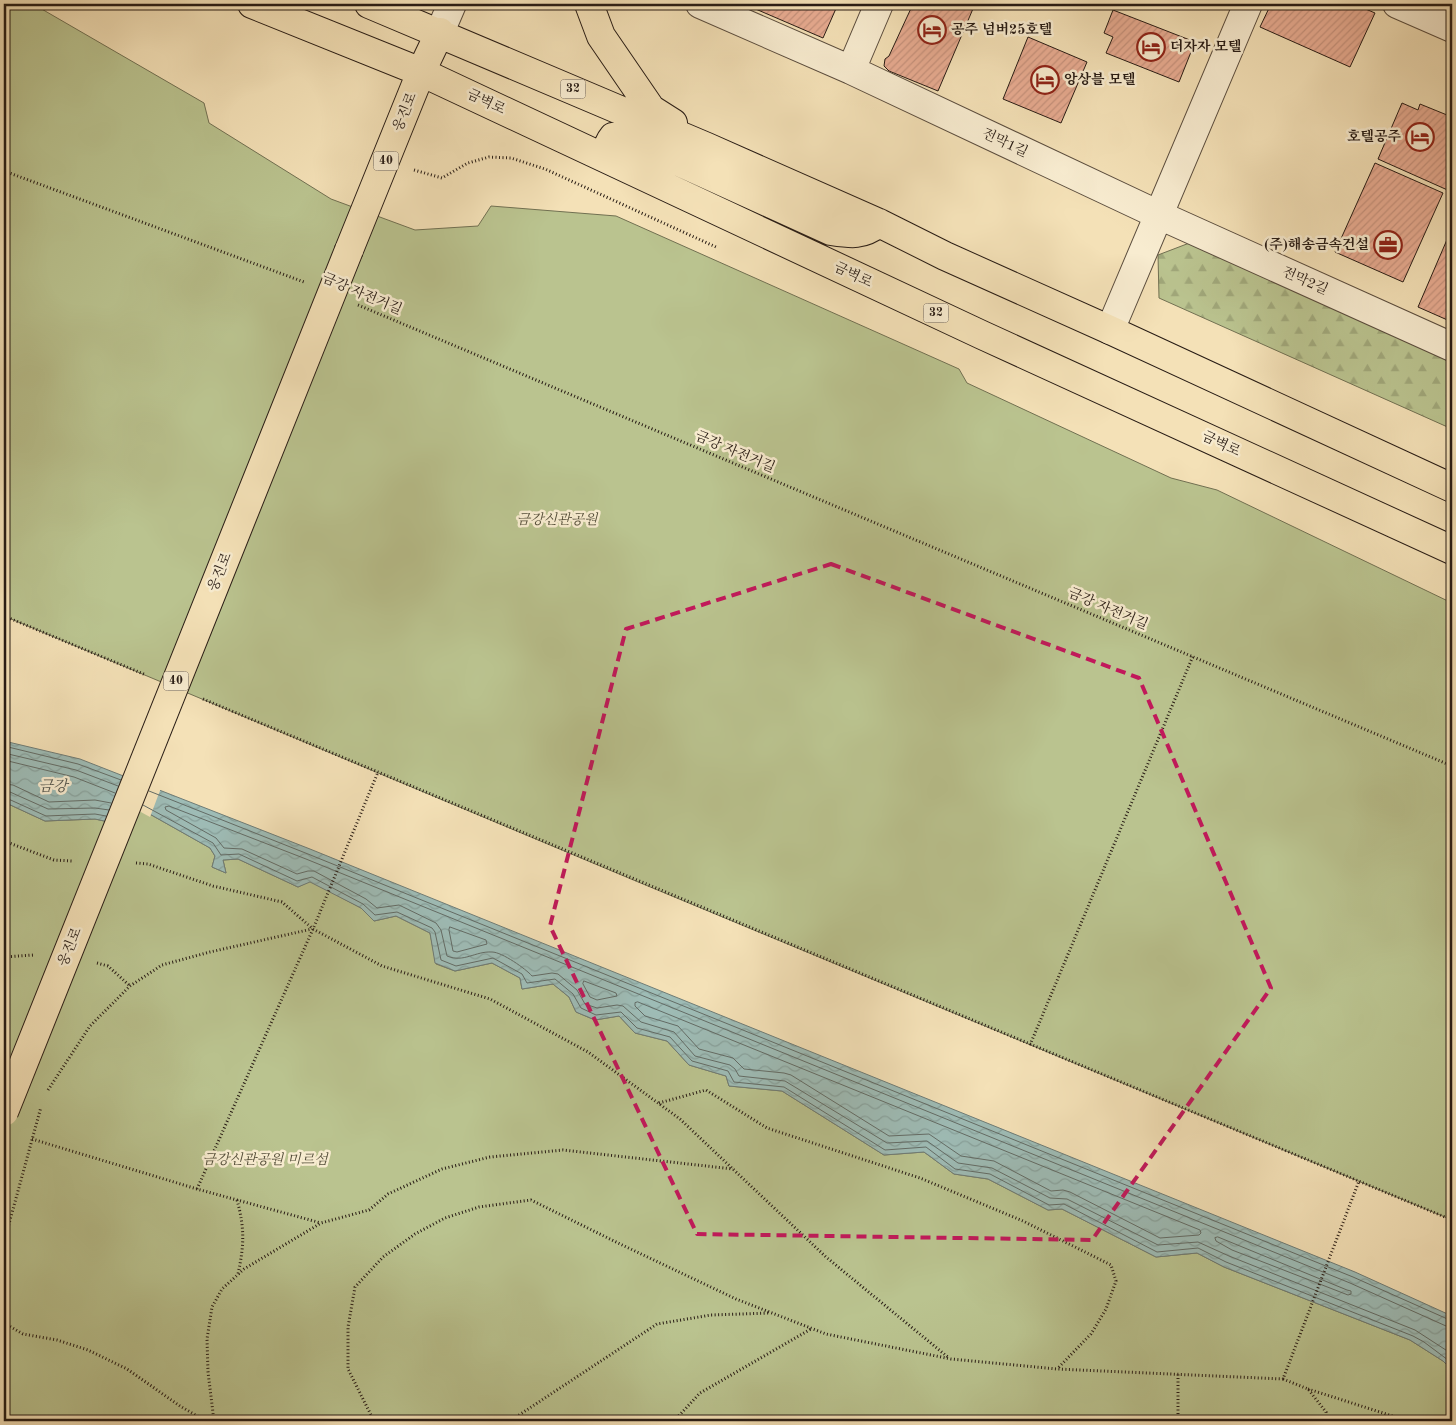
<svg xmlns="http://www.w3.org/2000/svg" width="1456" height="1425" viewBox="0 0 1456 1425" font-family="'Old Standard TT','Noto Serif KR',serif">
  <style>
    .forest { fill: url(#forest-firs); stroke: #717052 }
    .park { fill: #bac38f; stroke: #717052 }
    .water { fill: url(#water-waves); stroke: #6f7c76 }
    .pier { fill: #f4e1b7 }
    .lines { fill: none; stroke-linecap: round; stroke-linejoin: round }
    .shore { stroke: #636c66; stroke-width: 1 }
    .building { fill: url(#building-hatch); stroke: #281c15 }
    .minor-casing { stroke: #5b4d3e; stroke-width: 30 }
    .major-casing { stroke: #281c15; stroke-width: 30 }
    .path { stroke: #281c15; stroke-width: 3; stroke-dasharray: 1 2.5; stroke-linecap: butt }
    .minor { stroke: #f8ecd0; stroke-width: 28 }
    .major { stroke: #f4e1b7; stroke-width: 28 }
    .major-bridge-casing { stroke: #281c15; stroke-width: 30; stroke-linecap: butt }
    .major-bridge { stroke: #f4e1b7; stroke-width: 28 }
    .marked { fill: none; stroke: #c2185b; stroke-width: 4; stroke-dasharray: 10 6; stroke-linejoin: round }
    .labels { text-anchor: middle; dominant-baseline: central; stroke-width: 5; stroke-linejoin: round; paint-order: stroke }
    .shield { fill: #f8ecd0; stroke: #665a4d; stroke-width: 1 }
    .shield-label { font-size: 12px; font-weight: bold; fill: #281c15 }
    .poi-label { font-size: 14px; font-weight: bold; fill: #281c15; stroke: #f8ecd0; text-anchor: start }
    .street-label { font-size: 14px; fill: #281c15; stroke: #f8ecd0 }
    .park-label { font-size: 14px; font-style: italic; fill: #544e3a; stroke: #f8ecd0 }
    .water-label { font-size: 15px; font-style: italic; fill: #51544d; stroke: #f8ecd0 }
  </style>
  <defs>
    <pattern id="forest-firs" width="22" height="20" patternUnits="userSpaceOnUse" patternTransform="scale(1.25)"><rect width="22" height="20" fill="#bac38f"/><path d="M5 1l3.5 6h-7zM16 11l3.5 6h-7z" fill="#a0a77a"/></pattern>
    <pattern id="water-waves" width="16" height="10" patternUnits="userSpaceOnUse" patternTransform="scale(1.25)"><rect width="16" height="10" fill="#9ebcb6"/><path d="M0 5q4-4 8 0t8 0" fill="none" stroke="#88a19c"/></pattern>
    <pattern id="building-hatch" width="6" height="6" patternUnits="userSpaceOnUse" patternTransform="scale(1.25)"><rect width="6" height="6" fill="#e8ac92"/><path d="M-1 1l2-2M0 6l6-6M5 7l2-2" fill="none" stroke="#c7937d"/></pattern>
  </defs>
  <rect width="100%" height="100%" fill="#f4e1b7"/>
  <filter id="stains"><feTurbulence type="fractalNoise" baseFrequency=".004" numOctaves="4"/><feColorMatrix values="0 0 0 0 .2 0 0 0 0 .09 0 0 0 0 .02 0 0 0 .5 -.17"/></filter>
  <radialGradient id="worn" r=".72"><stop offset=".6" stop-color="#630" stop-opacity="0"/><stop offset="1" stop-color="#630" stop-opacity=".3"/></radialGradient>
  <!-- forest -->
  <path class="forest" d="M1192,242L1452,361V429L1159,298L1158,255Z"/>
  <!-- park -->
  <path class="park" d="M4,4H33L204,103L209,123L331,199L415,230L478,226L491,206L616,216L959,369L967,383L1171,478L1217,490L1452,603V1220L631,879L4,616Z
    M4,802L45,821L95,819L118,824L139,808L210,848L215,856L212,867L226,873L223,860L238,859L298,887L310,881L361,908L374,921L396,916L430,933L436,964L455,971L492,963L520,978L522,989L553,984L569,997L576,1012L595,1020L619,1016L635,1033L667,1041L689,1065L726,1076L729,1086L782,1091L884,1155L924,1152L954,1174L988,1179L1048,1210L1062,1209L1156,1257L1197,1253L1224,1267L1410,1340L1443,1361L1452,1370V1421H4Z"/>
  <!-- water -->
  <path class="water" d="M4,741L80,759L310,849L1355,1272L1452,1316V1370L1443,1361L1410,1340L1224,1267L1197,1253L1156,1257L1062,1209L1048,1210L988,1179L954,1174L924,1152L884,1155L782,1091L729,1086L726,1076L689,1065L667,1041L635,1033L619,1016L595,1020L576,1012L569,997L553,984L522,989L520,978L492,963L455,971L435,963L430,933L396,916L374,921L361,908L310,882L298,887L238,859L223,860L226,873L212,867L215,856L210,848L139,808L118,824L95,819L45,821L4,802Z"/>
  <!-- pier -->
  <path class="pier" d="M126,775L161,788L150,817L139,811Z"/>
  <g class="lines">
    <!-- shore -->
    <path class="shore" d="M4,746L78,764L121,780
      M4,753L76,770L118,786
      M4,760L74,777L115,793
      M4,784L13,785L49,802L95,800L111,803
      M4,791L10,792L48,809L95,808L109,810
      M149,791L308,854L1353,1277L1452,1321
      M4,797L46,816L95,814L106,816
      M143,805L213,843L221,855L239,854L297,881L312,877L363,904L375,915L397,912L432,928L435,932L441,960L456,966L493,958L522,974L527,983L555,979L573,994L581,1008L596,1015L621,1012L637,1028L670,1037L692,1061L728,1071L734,1082L784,1087L885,1150L926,1147L955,1169L990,1174L1049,1205L1064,1204L1157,1252L1198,1248L1226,1262L1413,1336L1424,1342L1452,1363
      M450,927L486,940L487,944L457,952L453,951L449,930Z
      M584,981L616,993L617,996L597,1000L590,997L583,984Z
      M638,1002L1200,1230L1201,1233L1199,1235L1160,1238L1070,1192L1063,1190L1051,1191L994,1161L961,1156L929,1134L889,1136L791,1075L784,1073L744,1069L733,1058L699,1049L678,1026L645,1016L635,1006V1003Z
      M1218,1237L1347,1290L1351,1291V1294L1348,1295L1232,1250L1216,1241L1215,1238Z
      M1452,1327L1446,1326L1350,1283L306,859L169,806L165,807L166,810L216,838L224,848L242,849L297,874L308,871H314L366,899L377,908L399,905L436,923L441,930L447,956C464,963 475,951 492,952C502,952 526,969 532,976L552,973L558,974L577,990L585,1004L597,1008L617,1005L623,1006L641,1022L674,1032L695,1056L730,1065L735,1069L739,1076L785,1081L887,1143L927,1141L958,1163L992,1168L1050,1198L1067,1199L1158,1245L1198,1242L1229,1256L1415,1330L1452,1354"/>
  </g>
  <!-- building -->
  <path class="building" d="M744,4H838L823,38Z
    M913,4H975L938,91L889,71L884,66L885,59L889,56Z
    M1271,4H1354L1375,13L1350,67L1260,27Z
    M1113,10L1195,42L1179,82L1106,53L1113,37L1104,33Z
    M1028,37L1087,62L1061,123L1003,99Z
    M1402,103L1418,110L1420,104L1447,115L1452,103V192L1378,159Z
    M1375,163L1443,193L1403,282L1335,252Z
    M1452,228V322L1418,307Z"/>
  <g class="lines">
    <defs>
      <path id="minor" d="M700,4L851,70L1159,215L1452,347
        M1397,4L1452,28
        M440,32L452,4
        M851,70L879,4
        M1110,330L1248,4"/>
      <path id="major" d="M252,4L421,72L982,335L1452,550
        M369,4L707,147L879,223L945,256L1110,330L1452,488
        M589,4L601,36L651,109L673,123
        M618,164C610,155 604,148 613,137L622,136L831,231C851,234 862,236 879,223
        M349,250L421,72L440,32"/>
    </defs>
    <!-- minor casing -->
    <use href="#minor" class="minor-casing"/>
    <!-- major casing -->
    <use href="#major" class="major-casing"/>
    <!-- path -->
    <path class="path" d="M414,170L442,178L468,163L489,157L511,158L545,169L716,247
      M4,171L304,282
      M358,305L1452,766
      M4,616L146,675
      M203,699L1452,1220
      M4,841L54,860L72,861
      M136,863L148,864L213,886L282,902L313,929L382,966L490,999L588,1052L680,1119L826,1257L949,1358
      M4,957L34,955
      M97,963L108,966L130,986
      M1030,1045L1193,656
      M48,1090L90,1026L130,986L162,965L210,952L312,929
      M659,1103L706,1090L767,1128L920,1178L1023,1221L1111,1265L1116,1281L1106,1309L1091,1334L1057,1369
      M32,1139L197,1189L321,1223
      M197,1189L313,929L378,772
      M237,1200C245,1229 244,1246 238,1274
      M4,1242L41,1107
      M4,1323L23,1334L57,1340L88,1350L127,1369L180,1406L206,1421
      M1283,1379L1308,1389L1326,1412L1327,1421
      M1308,1389L1408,1421
      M214,1421L208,1372L207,1339L212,1307L222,1289L244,1269L321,1223L369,1210L388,1194L442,1169L490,1157L563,1150L733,1169
      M374,1421L348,1369V1327L355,1287L383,1257L415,1234L445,1218L479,1207L531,1200L618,1243L736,1299L826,1334L951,1359L1057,1369L1283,1379L1359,1181
      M510,1421L657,1324L711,1315L770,1313
      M674,1421L700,1393L811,1329
      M1178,1421V1374"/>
    <!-- minor -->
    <use href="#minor" class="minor"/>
    <!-- major -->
    <use href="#major" class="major"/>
    <defs>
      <path id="major-bridge" d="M4,1112L349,250"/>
    </defs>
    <!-- major-bridge casing -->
    <use href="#major-bridge" class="major-bridge-casing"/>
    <!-- major-bridge -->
    <use href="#major-bridge" class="major-bridge"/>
  </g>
  <!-- marked area -->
  <path class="marked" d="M831,564L1139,678L1271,988L1092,1240L697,1234L550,926L626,629Z"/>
  <!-- icons -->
  <defs>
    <symbol id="hotel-ring" viewBox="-11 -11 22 22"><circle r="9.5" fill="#f8ecd0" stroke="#8f2418" stroke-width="1.5"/><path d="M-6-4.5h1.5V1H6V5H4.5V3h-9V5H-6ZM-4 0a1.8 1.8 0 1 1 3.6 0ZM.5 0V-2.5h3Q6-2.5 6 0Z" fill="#8f2418"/></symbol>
    <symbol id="office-ring" viewBox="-11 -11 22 22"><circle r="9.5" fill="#f8ecd0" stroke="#8f2418" stroke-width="1.5"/><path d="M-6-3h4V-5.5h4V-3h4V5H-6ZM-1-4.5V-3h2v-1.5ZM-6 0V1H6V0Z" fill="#8f2418"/></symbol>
  </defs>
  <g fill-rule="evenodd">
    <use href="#hotel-ring" x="916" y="14" width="32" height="32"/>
    <use href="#hotel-ring" x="1135" y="31" width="32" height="32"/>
    <use href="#hotel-ring" x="1029" y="64" width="32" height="32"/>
    <use href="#hotel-ring" x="1404" y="121" width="32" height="32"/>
    <use href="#office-ring" x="1372" y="229" width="32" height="32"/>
  </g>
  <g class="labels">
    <!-- shield labels -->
    <g class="shield">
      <rect x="560.5" y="79.5" width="25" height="19" rx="4"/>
      <rect x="373.5" y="151.5" width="25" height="19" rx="4"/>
      <rect x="923.5" y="303.5" width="25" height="19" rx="4"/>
      <rect x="163.5" y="671.5" width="25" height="19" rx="4"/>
    </g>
    <g class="shield-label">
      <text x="573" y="89">32</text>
      <text x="386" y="161">40</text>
      <text x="936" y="313">32</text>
      <text x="176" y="681">40</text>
    </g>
    <!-- poi labels -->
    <g class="poi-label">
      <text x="951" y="30">공주 넘버25호텔</text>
      <text x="1170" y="47">더자자 모텔</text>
      <text x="1064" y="80">앙상블 모텔</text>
      <text x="1401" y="137" text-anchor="end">호텔공주</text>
      <text x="1369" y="245" text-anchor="end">(주)해송금속건설</text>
    </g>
    <!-- street labels -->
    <g class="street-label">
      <text transform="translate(486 102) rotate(25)">금벽로</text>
      <text transform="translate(405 112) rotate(-68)">웅진로</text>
      <text transform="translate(1005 143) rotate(25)">전막1길</text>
      <text transform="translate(853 275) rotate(25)">금벽로</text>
      <text transform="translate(1305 281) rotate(24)">전막2길</text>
      <text transform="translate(362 294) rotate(23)">금강 자전거길</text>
      <text transform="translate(1221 444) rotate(25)">금벽로</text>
      <text transform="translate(735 452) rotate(23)">금강 자전거길</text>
      <text transform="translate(220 572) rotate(-68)">웅진로</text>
      <text transform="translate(1108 609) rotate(23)">금강 자전거길</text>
      <text transform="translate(70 947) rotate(-68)">웅진로</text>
    </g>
    <!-- park labels -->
    <g class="park-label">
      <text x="557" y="520">금강신관공원</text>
      <text x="265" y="1160">금강신관공원 미르섬</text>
    </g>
    <!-- water labels -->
    <g class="water-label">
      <text x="53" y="787">금강</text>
    </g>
  </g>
  <!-- margin -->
  <rect width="1456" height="1425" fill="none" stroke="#f4e1b7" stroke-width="20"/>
  <rect x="5" y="5" width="1446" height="1415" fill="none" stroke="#281c15" stroke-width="2.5"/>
  <rect x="10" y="10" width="1436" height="1405" fill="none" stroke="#281c15"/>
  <rect width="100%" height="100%" filter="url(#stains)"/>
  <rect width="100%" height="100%" fill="url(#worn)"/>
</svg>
